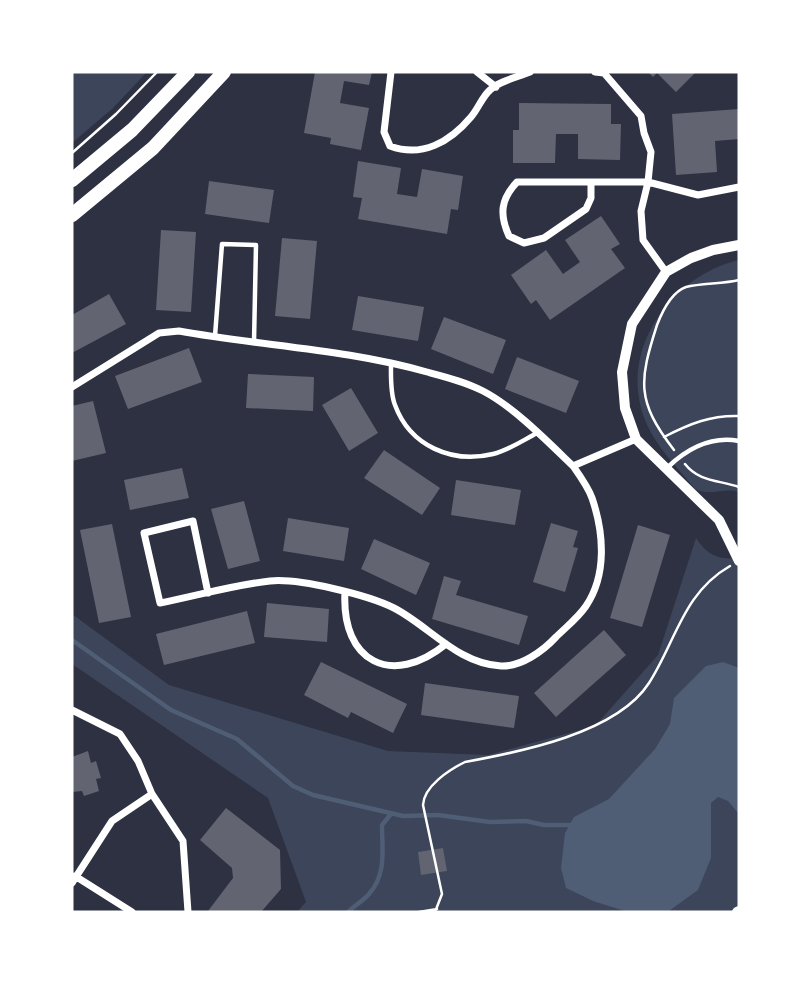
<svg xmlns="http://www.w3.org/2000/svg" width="811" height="984" viewBox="0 0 811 984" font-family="Lora,serif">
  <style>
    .green { fill: #3c4559 }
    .water { fill: #4f5d75 }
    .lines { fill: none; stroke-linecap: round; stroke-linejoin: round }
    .stream { stroke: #4f5d75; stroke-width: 4.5 }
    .building { fill: #626471 }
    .path { stroke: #fff; stroke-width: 2.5 }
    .service { stroke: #fff; stroke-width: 4.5 }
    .minor { stroke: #fff; stroke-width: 7 }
    .tertiary { stroke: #fff; stroke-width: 10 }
    .primary { stroke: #fff; stroke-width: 14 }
  </style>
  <rect width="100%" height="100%" fill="#2d3142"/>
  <!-- green -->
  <path class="green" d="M72,72H147L113,108L72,143Z
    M739,260V492C724,487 710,497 695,489C678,468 655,446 645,420C617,351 672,275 739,260Z
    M696,538C706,554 720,562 739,557V912H297L306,902L268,798L72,664V614L169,685L388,751L488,755L595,726L658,655Z"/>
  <!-- water -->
  <path class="water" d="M723,662L739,668V814L728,801L718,797L711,803V858L698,890L669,911L628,912L593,901L566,888L561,868L565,833L574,817L609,799L655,749L670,724L674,698L706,666Z"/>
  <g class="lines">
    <!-- stream -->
    <path class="stream" d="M72,640L171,710L237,739L293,786L313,795L403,816L438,815L490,822L526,821L544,825H572
      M348,912C355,905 363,901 369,894C387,874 382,849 382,825L391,814"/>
  </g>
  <!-- building -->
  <path class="building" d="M315,72H372L369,85L344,81L340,103L369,108L361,150L330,144L331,138L304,133Z
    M648,72H696L676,92L657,73L653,77Z
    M519,103L611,104V124H621L620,160L578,159V134H556L555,163H513V130H519Z
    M739,109V139L715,141L717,172L676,175L672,114Z
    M358,161L401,168L397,194L417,197L422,169L463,176L458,210L451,209L447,234L358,219L362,198L353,197Z
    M209,181L274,190L269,223L205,214Z
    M601,216L620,244L611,249L625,268L550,320L536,300L531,304L511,275L546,250L563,274L580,262L565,240Z
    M161,230L196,232L191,312L156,310Z
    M282,238L317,241L310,319L275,316Z
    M109,294L126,324L72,353V315Z
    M358,296L424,307L418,341L352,330Z
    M444,317L506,340L493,374L431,349Z
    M189,348L202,382L128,409L115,376Z
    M517,357L579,381L566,413L505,389Z
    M248,374L314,377L313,411L246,408Z
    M351,388L378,433L349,451L322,405Z
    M93,401L106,453L72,461V406Z
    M384,450L440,488L422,515L364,478Z
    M182,468L189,498L130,510L124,480Z
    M456,480L521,490L515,525L451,515Z
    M244,501L260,561L228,569L211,509Z
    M288,518L349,528L344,561L283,551Z
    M551,523L578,531L573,547L578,548L565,592L533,582Z
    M112,524L131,617L99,623L80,530Z
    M638,525L670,535L642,627L610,618Z
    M374,539L430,563L416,595L361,569Z
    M444,576L461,581L456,595L528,616L519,645L432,619Z
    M267,603L329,609L327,642L264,637Z
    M247,611L255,643L164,665L156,634Z
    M604,630L626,655L556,717L534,693Z
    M321,662L407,704L393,733L351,712L348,718L304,695Z
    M425,683L519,696L514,728L421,715Z
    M88,751L91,763L96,761L101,778L96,779L99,791L84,796L82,791L72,792V757Z
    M226,808L280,850L281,889L261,912L208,911L233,878L232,868L200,840Z
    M443,848L447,871L421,875L418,852Z"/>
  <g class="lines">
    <!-- path -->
    <path class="path" d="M72,153L116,114L157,72
      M664,437C689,424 711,415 739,416
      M674,450C636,401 639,381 657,325C662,312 672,292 686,287C701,283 723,284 739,280
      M685,464C699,482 719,480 739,487
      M419,912L437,909
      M435,912L442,894L423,805C424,786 449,770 465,762C520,752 617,733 649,683C676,641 683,593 730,566"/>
    <!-- service -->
    <path class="service" d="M215,336L222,244L256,245L254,342
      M391,362C391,375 390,393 395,405C410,446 452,464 493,454C509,450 522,441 537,433
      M668,467C688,448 712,436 739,441"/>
    <!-- minor -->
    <path class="minor" d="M391,72L384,132L390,146C422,158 450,142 471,117C478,109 482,97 490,90C499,81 518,77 530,72
      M477,72L496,87
      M595,72L604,73L641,116L644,133L651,152L648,182L641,211L643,240L666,272
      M591,182V198L586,209L544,238L524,243L509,236C499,214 501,199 517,182H648L698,195L739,187
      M72,387L159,333L179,331C262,346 346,349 427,372C446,377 466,382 483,391C514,407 548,442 573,466
      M345,592C341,662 392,688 446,644
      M208,593L193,521L144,533L160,603C196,596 233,585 270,581C299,578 368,595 394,608C429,626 458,664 501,666C521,667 543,651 556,637C566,627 578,618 586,606C607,575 604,533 592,498C588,487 580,476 573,466L636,439
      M72,710L120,734L138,761L152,794L183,841L188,912
      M75,876L132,912
      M72,883L112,821L152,794"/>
    <!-- tertiary -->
    <path class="tertiary" d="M739,245L713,250L691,258L666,272L632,324L622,372L625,408L636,439L719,520L739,561
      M737,912L739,911"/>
    <!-- primary -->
    <path class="primary" d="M72,180L132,130L188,72
      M72,215L153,148L224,72"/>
  </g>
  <!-- border -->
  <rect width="811" height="984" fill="none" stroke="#ffffff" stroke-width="147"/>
</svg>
